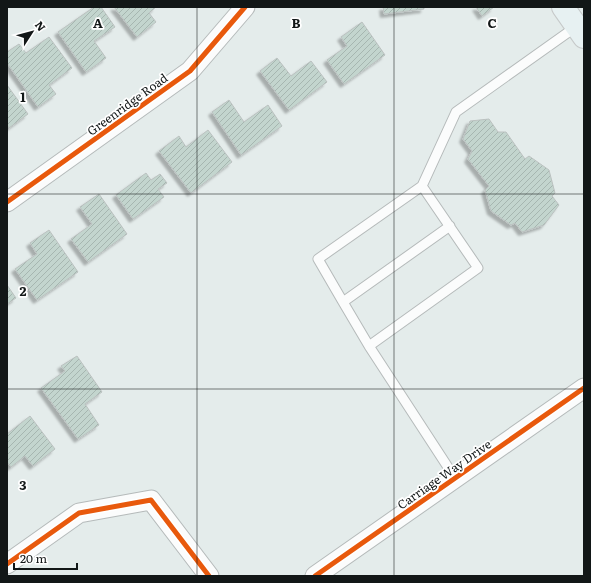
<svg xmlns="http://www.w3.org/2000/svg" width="591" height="583" viewBox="0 0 591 583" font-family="Literata,serif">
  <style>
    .building { fill: url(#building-hatch); stroke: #bbc1c0; filter: url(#shadow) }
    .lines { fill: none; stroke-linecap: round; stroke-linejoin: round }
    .lane-casing { stroke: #b5baba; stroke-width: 11 }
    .street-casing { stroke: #b5baba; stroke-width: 21 }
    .primary-casing { stroke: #c6c9c9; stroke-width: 24 }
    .lane { stroke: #fbfcfc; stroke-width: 9 }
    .street { stroke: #fbfcfc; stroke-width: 19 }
    .primary { stroke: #e7f1f2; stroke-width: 22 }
    .cycleway-casing { stroke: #fff; stroke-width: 8 }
    .cycleway { stroke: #e8590c; stroke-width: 5 }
    .grid { fill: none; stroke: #121717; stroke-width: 1; stroke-opacity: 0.55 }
    .labels { text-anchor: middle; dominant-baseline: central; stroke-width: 3.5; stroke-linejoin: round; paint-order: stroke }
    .street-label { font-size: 12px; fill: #121717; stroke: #fff }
    .grid-label { font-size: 13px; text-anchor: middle; font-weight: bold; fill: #121717; stroke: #fff; stroke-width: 3.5; stroke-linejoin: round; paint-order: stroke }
  </style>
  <defs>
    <pattern id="building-hatch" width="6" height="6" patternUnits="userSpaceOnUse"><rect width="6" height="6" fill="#c3d5ce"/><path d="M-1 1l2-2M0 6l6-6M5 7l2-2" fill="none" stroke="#a6b6b0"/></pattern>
    <filter id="shadow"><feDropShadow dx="-3.5" dy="3.5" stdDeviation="1" flood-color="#0004"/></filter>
  </defs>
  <rect width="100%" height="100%" fill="#e4eceb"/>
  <!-- building -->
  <path class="building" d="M94,7H101L115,27L94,41L106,58L86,72L58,32Z
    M114,7H156L149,13L156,22L137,37Z
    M383,7H424V9L384,14Z
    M476,7H494L482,16Z
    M362,22L385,55L344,84L327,60L347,46L341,37Z
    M49,37L72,68L49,85L56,94L38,107L7,63V52L19,44L26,53Z
    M277,58L291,76L311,61L327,82L289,110L260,71Z
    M7,85L28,114L9,128L7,125Z
    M229,100L244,122L268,105L282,126L241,155L212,112Z
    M489,119L498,132H506L525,159L529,156L549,170L555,193L552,196L559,205L544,225L522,232L515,223L511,225L491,211L485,190L489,186L468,159L472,151L463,139L470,121Z
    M208,130L232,162L191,193L159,151L179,136L186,147Z
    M146,173L151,180L160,174L167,183L158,189L164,197L133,219L116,195Z
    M99,194L127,234L88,262L71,239L92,224L80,207Z
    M49,230L78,272L37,300L15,269L37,254L30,243Z
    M7,285L16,298L7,304Z
    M77,356L102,392L85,404L99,425L78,439L41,388L65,371L61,366Z
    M30,416L55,449L33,466L25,456L11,467L7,462V434Z"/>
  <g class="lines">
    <defs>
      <path id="lane" d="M450,226L343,302L369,346L455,478
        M343,302L318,259L422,186L456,112L577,26
        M369,346L478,268L422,186"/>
      <path id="street" d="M7,202L190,71L245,7
        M7,564L79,513L151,500L209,576
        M315,576L584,388"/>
      <path id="primary" d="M563,7L584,37"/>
    </defs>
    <!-- lane casing -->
    <use href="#lane" class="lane-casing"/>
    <!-- street casing -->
    <use href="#street" class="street-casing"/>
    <!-- primary casing -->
    <use href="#primary" class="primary-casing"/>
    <!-- lane -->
    <use href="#lane" class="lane"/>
    <!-- street -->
    <use href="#street" class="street"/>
    <!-- primary -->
    <use href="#primary" class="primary"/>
    <defs>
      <path id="cycleway" d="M7,202L190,71L245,7
        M7,564L79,513L151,500L209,576
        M315,576L584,388"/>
    </defs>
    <!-- cycleway casing -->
    <use href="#cycleway" class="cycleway-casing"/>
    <!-- cycleway -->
    <use href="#cycleway" class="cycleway"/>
  </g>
  <!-- grid -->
  <path class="grid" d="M197,7V576M394,7V576M7,194H584M7,389H584"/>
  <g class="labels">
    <!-- street labels -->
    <g class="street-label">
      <text transform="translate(127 104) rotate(-36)">Greenridge Road</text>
      <text transform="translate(444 474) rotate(-35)">Carriage Way Drive</text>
    </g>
  </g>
  <g class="grid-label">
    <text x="98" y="28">A</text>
    <text x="296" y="28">B</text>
    <text x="492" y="28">C</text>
    <text x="23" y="102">1</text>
    <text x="23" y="296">2</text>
    <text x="23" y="490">3</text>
  </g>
  <!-- border -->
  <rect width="591" height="583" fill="none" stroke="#121717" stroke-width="16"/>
  <!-- north arrow -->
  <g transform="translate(32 32) rotate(54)" stroke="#ffffff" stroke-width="3" paint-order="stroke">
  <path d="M0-3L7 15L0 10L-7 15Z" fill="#121717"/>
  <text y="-6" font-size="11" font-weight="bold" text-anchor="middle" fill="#121717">N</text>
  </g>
  <!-- scale -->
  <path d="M14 563v6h63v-6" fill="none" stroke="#121717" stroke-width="2"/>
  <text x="20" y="563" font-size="12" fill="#121717" stroke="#ffffff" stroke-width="3" paint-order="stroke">20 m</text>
</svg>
